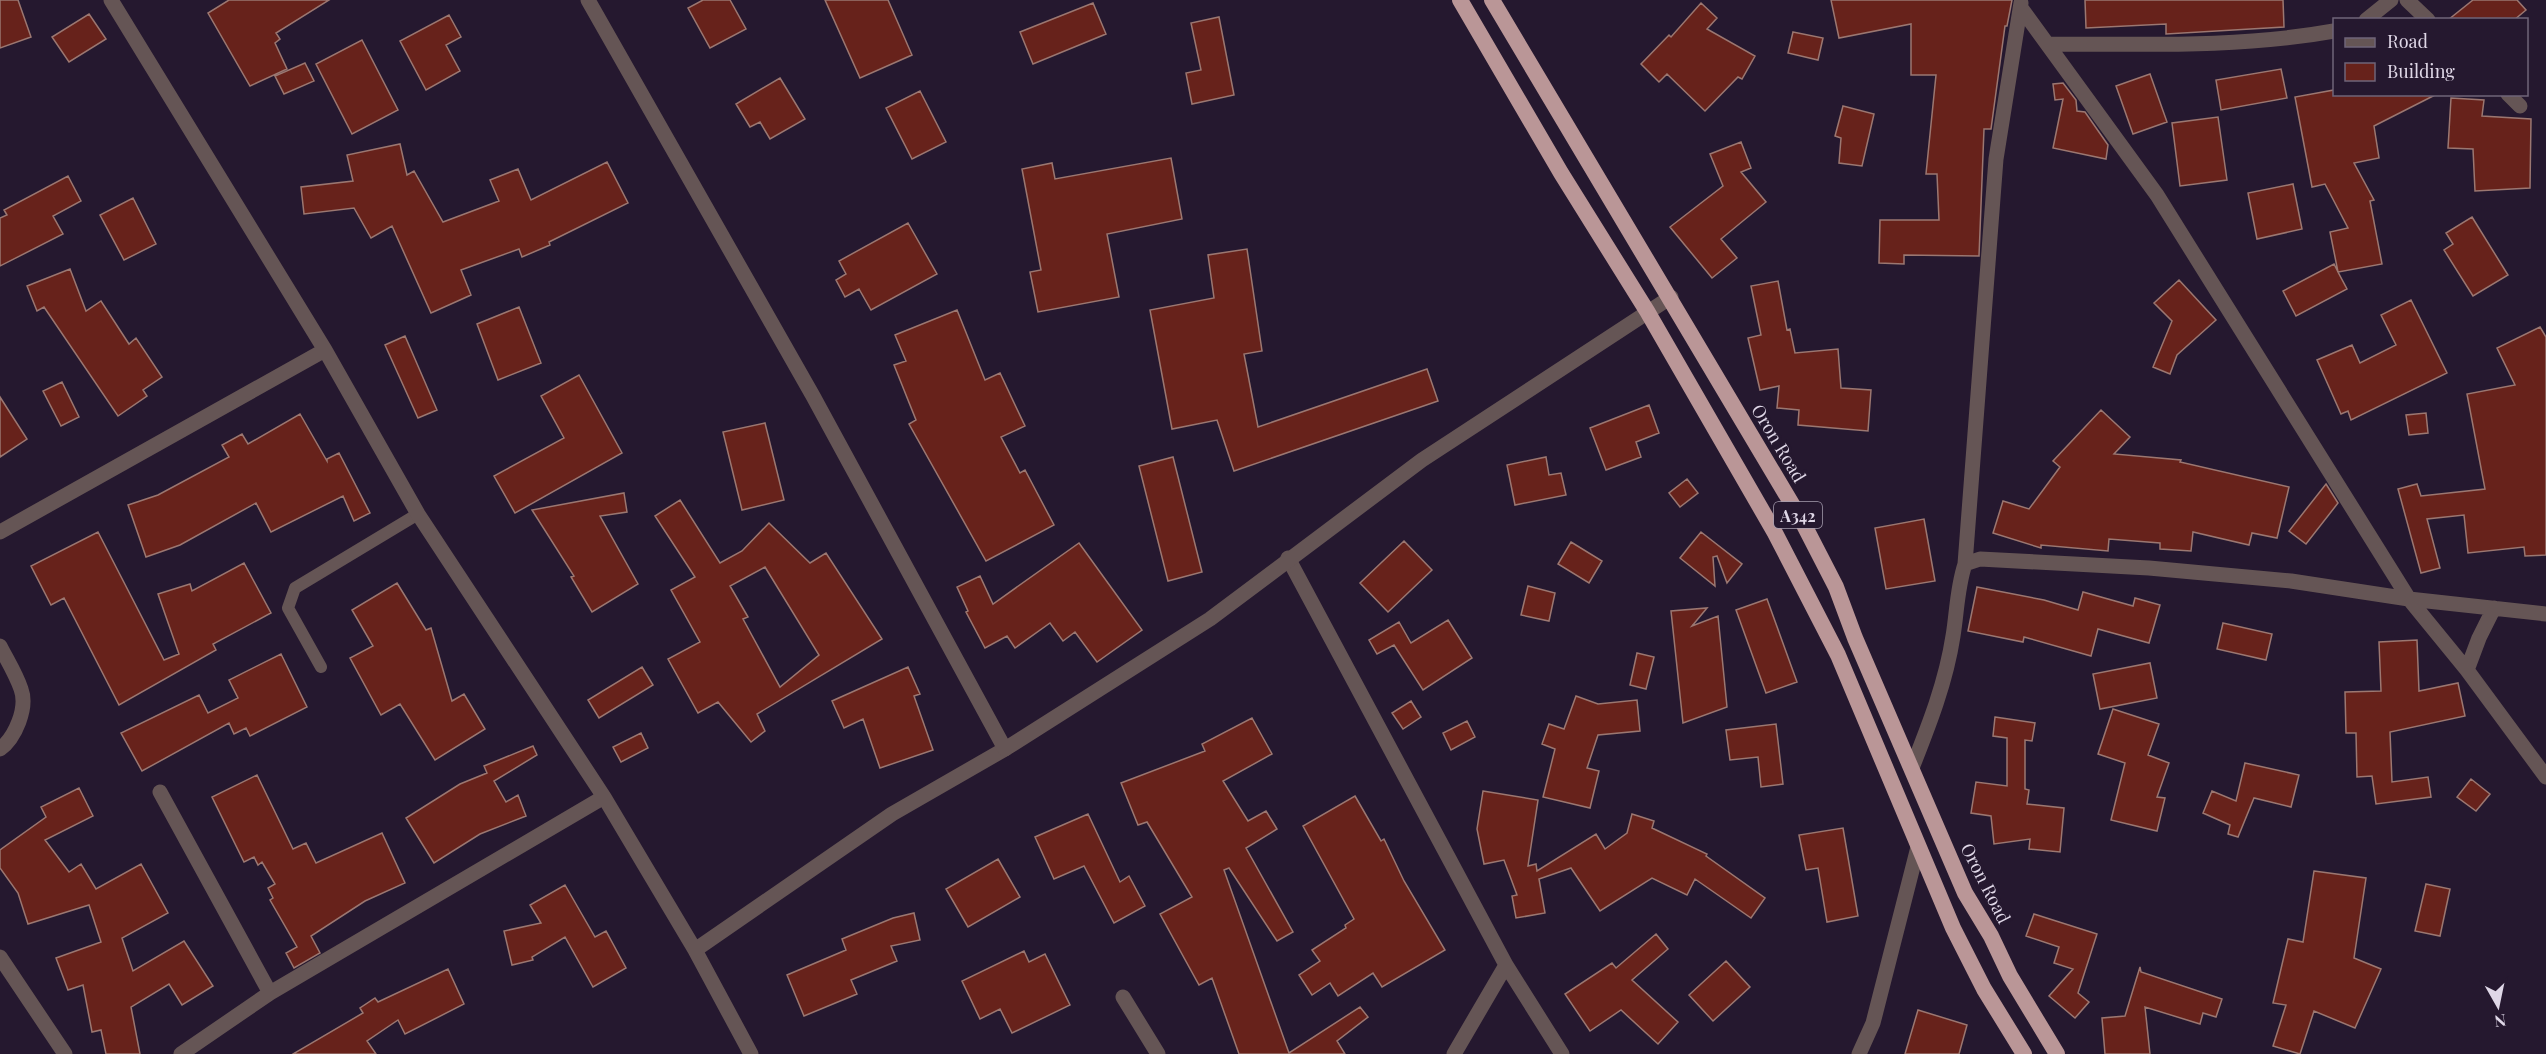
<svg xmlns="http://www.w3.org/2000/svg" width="2546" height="1054" viewBox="0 0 2546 1054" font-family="'Playfair Display',serif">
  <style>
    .building { fill: #67221b; stroke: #9b7771; stroke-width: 1.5; fill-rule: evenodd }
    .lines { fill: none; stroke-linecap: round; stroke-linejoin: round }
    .service { stroke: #655555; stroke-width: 12 }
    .minor { stroke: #655555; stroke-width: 15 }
    .tertiary { stroke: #655555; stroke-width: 15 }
    .trunk { stroke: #ba9697; stroke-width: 16 }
    .labels { text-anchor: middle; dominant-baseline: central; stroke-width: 6; stroke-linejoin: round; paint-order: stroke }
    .shield { fill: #25182f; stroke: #a79eb0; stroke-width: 1.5 }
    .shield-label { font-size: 16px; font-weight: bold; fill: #dfd7e7 }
    .street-label { font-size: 18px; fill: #dfd7e7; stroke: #25182f }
  </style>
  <rect width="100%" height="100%" fill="#25182f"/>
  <!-- building -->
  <path class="building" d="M0,0H18L31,37L0,48Z
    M229,0H329L276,33L280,39L275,43L287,69L250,86L208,13Z
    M703,0H730L746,29L710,48L688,8Z
    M825,0H888L912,55L860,78Z
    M1831,0H2012L2007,26H2005L1991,129H1984L1979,256L1904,255V264L1879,263L1880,220H1939L1937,174H1926L1936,75H1911V24L1839,38Z
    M2085,0H2283L2284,27L2166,34V24L2086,28Z
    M2473,0H2517L2526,10L2514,20H2448Z
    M1093,3L1106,34L1033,64L1020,32Z
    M1701,3L1717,18L1707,29L1755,56L1742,79L1738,77L1705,111L1667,74L1659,82L1641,64L1669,35L1671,37Z
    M89,14L106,39L69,62L52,37Z
    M449,15L461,37L446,45L460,71L426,90L400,41Z
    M1219,17L1234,95L1192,104L1186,73L1201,70L1191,23Z
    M1793,32L1823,38L1818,60L1788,53Z
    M362,40L398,110L352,134L316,64Z
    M305,63L314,81L284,94L275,76Z
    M2281,69L2287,98L2221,110L2216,80Z
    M2150,74L2167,122L2133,134L2116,86Z
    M780,78L805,119L770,139L760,122L750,127L736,104Z
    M2063,83L2076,100L2077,111L2085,112L2108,145L2106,159L2053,148L2063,99L2055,100L2053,84Z
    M2334,90V94H2437L2374,126L2379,158L2354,163L2374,200L2370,201L2382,264L2338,272L2347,289L2296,316L2283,291L2334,264L2338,272L2330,232L2348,228L2325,184L2312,187L2295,97Z
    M920,91L946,142L912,159L886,108Z
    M2451,98L2484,100L2482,116L2531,119L2530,188L2475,191L2473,149L2448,148Z
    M1843,106L1874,114L1862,166L1839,163L1841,138L1835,136Z
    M2218,117L2227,180L2180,186L2172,123Z
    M1741,142L1751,168L1741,172L1766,202L1721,239L1737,258L1712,278L1670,227L1723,186L1710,154Z
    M400,144L407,175L414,171L443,222L499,201L490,180L518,169L531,200L607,162L628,203L549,242L550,245L522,257L519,249L461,270L471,295L431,313L392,226L371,238L354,208L304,214L301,187L353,181L347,155Z
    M1171,158L1182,219L1107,234L1119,297L1038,312L1030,272L1041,270L1022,169L1052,163L1055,179Z
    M68,176L81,201L53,216L63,234L0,266V218L7,215L4,210Z
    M2293,184L2302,229L2257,239L2248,193Z
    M133,198L156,244L124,260L100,215Z
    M2472,217L2508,275L2473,296L2444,250L2453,244L2446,233Z
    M908,223L937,274L871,310L859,289L845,297L836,280L846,274L839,261Z
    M1247,249L1262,351L1244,354L1258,427L1427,369L1438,401L1234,471L1217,420L1172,429L1150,310L1214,298L1208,255Z
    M70,269L86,311L101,301L129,344L136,338L162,377L143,390L147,396L118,416L44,307L37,311L27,286Z
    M2179,280L2216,320L2177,355L2170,374L2153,367L2172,321L2154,303Z
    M1778,281L1787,330L1790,329L1795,353L1838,349L1841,388L1871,390L1868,431L1798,425L1799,410L1777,408L1779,386L1760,390L1748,338L1761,335L1751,286Z
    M2411,300L2447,373L2351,420L2348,411L2341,414L2317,360L2352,345L2360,363L2396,345L2381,315Z
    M519,307L541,363L498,380L477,324Z
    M957,310L985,380L1000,373L1025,426L1001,437L1020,473L1025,470L1054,525L986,561L909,424L916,420L894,365L906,361L895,335Z
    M2540,327L2546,337V555L2525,556L2524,547L2468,553L2464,515L2427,519L2440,568L2421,573L2398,489L2417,484L2421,496L2485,489L2467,394L2515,385L2497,348Z
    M405,336L437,410L418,418L385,345Z
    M579,375L622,453L515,513L494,476L564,438L541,396Z
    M62,382L79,417L61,426L43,391Z
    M0,397L27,439L0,457Z
    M1649,405L1659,433L1636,442L1641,457L1606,470L1590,428Z
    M2101,410L2130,437L2114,454L2181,460L2180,462L2289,487L2277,538L2252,533L2249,545L2193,532L2191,551L2160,549V543L2109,539L2108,551L2041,545V548L1993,533L2003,501L2029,509L2060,467L2053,461Z
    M2426,413L2428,433L2409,435L2406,415Z
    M300,414L327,461V459L339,453L370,513L354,521L343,496L271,532L256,503L180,545L146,557L128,505L158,495L229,457L222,445L242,434L248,444Z
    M765,423L784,500L742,510L723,432Z
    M1173,457L1202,572L1168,581L1139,466Z
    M1546,457L1549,475L1561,473L1566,495L1515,505L1507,465Z
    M1687,479L1698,493L1680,507L1669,493Z
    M2326,484L2338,503L2306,544L2289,531Z
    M624,493L627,512L600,516L638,584L592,612L571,577L574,576L532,510Z
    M680,500L720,563L742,551L769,523L810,563L826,553L882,639L757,714L765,731L751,742L718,702L698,713L668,659L700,642L671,590L695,577L655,516ZM765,567L819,655L780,687L743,619L748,617L730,586Z
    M1924,519L1935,581L1886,589L1875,528Z
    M98,532L164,660L179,654L158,594L190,584L192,591L244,563L271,613L213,644L216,650L119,705L64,598L51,605L31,566Z
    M1701,532L1742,564L1727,583L1717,556L1713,557L1715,586L1680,558Z
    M1404,541L1432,570L1388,612L1360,583Z
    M1571,542L1602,561L1589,583L1558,564Z
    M1079,543L1142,630L1097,662L1075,632L1063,641L1050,623L1015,648L1007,636L985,648L966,612L968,611L957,587L980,576L993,604Z
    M397,583L426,630L431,628L452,701L464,694L485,729L435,760L400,704L381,715L350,658L373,646L352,610Z
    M1528,586L1555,593L1549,621L1521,615Z
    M1977,587L2044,600L2078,610L2083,592L2133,606L2135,598L2160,605L2149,643L2098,629L2091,656L2024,637L2023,642L1968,631Z
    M1767,599L1797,682L1766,693L1736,610Z
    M1707,608L1692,626L1718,616L1727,707L1683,723L1671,611Z
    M1448,620L1472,658L1423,690L1394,645L1377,654L1369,640L1399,622L1411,643Z
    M2223,623L2272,634L2266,660L2217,649Z
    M2417,640L2419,691L2458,683L2465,716L2390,732L2392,782L2428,777L2431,797L2376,804L2372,776L2357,777L2356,733H2346L2345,692L2381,691L2379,642Z
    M1637,653L1654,657L1646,689L1630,685Z
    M281,654L307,707L250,736L246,728L234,734L229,723L142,771L121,733L199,695L208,713L238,698L229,680Z
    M2150,663L2157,698L2100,709L2093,674Z
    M642,667L653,685L599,718L588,700Z
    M908,667L920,694L914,696L933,750L880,768L863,719L844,728L832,701Z
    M1576,696L1598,704L1637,700L1640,731L1598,735L1587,768L1599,771L1590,808L1543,797L1555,749L1542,744L1549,724L1564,729Z
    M1411,701L1421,717L1403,729L1392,713Z
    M2113,709L2159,724L2148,755L2169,763L2157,797L2165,798L2157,831L2111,820L2125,763L2098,754Z
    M1995,717L2035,723L2032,741L2025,740V789L2029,790L2027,804L2064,808L2060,852L2029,849L2030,839L1994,844L1991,816L1971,813L1976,782L2007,786V738L1993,736Z
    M1252,718L1272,754L1223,781L1248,821L1266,811L1277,829L1246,848L1293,932L1277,941L1229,868L1224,870L1289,1053L1360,1007L1368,1017L1337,1041L1345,1054H1239L1212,978L1199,985L1160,914L1192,897L1147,822L1138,825L1121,783L1205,751L1202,744Z
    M1467,721L1475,737L1451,750L1443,733Z
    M1776,724L1783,784L1761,787L1758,757L1730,760L1726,730Z
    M641,733L648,748L621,762L613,747Z
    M533,746L537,755L494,781L506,802L518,795L526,816L480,834L434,863L406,818L460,784L487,773L484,766Z
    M2245,763L2299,775L2291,807L2254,798L2238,837L2228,834L2230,825L2203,813L2212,791L2236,801Z
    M257,775L293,849L306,843L316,863L382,833L405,883L365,901L311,936L320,953L294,968L286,953L297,947L270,900L273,898L268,888L275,884L262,862L258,865L254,857L244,862L212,797Z
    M2471,779L2490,794L2476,811L2457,797Z
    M79,788L93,816L45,840L69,872L81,864L96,889L141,864L168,913L122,938L133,971L184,941L213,986L182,1005L169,984L131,1007L140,1054H106L101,1030L92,1032L83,985L68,990L56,958L101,942L89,905L28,924L18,893L0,868V850L46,817L41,807Z
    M1483,791L1538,800L1528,866L1536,864L1537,871L1596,834L1605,849L1627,833L1632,814L1654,821L1652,828L1707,854L1706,856L1765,898L1751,918L1695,879L1687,895L1652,878L1600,911L1571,868L1539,879L1545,913L1516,918L1512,896L1517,895L1504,860L1484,864L1477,829Z
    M1355,796L1381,841L1384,839L1404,881L1445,950L1382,987L1373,973L1338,996L1330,983L1312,995L1299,975L1320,961L1312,950L1346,928L1345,925L1354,919L1303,826Z
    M1088,814L1120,882L1129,876L1145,906L1114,923L1084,866L1054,879L1035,837Z
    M1843,828L1858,916L1827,922L1818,868L1806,870L1799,835Z
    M998,859L1020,897L968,927L946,889Z
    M2314,871L2366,878L2354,958L2381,969L2355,1028L2314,1011L2300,1054L2273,1046L2286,1005L2273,1003L2288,939L2303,942Z
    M2426,884L2450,889L2440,936L2415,931Z
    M565,885L595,937L606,931L626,968L593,987L565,937L532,957L533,960L512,965L504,931L541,923L530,905Z
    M914,913L920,940L891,946L897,961L851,980L857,994L804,1016L787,975L846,950L842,939L893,918Z
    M2034,914L2097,934L2078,993L2089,1002L2075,1018L2049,996L2073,969L2054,963L2059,947L2026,936Z
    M1656,934L1668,949L1632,980L1678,1022L1658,1044L1621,1010L1590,1031L1565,994L1612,963L1616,968Z
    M1024,951L1029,962L1045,954L1070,1005L1012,1033L1000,1009L980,1019L962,981Z
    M1726,961L1750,987L1713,1021L1689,995Z
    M2140,967L2141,972L2222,999L2216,1017L2203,1013L2200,1024L2145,1007L2150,1054H2105L2102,1018L2125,1016Z
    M448,969L464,1004L405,1034L398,1020L367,1041L376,1054H293L363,1013L360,1008L375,998L378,1002Z
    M1918,1010L1967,1025L1959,1054H1905Z"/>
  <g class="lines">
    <!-- service -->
    <path class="service" d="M321,667L288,608L295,588L418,514"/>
    <!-- minor -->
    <path class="minor" d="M111,0L325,350L418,514L604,797L695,950L751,1054
      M2407,0L2428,20
      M2021,8L2157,195L2409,599L2467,670L2546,777
      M2366,20L2391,0
      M2047,44C2143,44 2240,48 2334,31
      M2508,94L2520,106
      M0,532L325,350
      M1288,558L1506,965L1454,1054
      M1965,564L1996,159L2021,3
      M0,646C7,660 16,674 21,689C28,708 15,738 0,749
      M2467,670L2479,638L2494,608
      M1912,768C1929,725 1946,682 1953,636C1957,612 1957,588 1965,564L1980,559L2149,568L2291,581L2409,599L2546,614
      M160,792L270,993
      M695,950L892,814L1005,749
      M0,957L65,1054
      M1506,965L1562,1054
      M1123,997L1158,1054
      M181,1054L270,993L604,797
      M1859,1054L1873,1023L1918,847"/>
    <!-- tertiary -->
    <path class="tertiary" d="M588,0L813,396L1005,749L1210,619L1422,460L1671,297"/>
    <!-- trunk -->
    <path class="trunk" d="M1460,0L1561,173L1647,311L1775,533L1838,655L1953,928L1984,989L2024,1054
      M1492,0L1802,521L1836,587L1855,638L1965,893L1991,936L2010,976L2057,1054"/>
  </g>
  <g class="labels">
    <!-- shield labels -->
    <rect class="shield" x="1774" y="502" width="48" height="26" rx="4.5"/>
    <g class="shield-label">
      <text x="1798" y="515">A342</text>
    </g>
    <!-- street labels -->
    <g class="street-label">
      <text transform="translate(1779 443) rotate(59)">Oron Road</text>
      <text transform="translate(1986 883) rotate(63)">Oron Road</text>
    </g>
  </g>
  <!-- legend -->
  <rect x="2333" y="18" width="195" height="78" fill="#25182f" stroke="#6f6479" stroke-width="1.5"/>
  <rect x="2345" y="38" width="30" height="9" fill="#655555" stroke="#6f6479" stroke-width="1.5"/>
  <text x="2387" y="48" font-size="18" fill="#dfd7e7">Road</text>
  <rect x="2345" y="63" width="30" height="18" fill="#67221b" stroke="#6f6479" stroke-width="1.5"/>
  <text x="2387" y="78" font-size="18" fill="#dfd7e7">Building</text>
  <!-- north arrow -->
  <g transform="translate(2498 1006) rotate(171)" stroke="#25182f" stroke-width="4.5" paint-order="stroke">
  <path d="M0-4.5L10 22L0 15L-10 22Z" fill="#dfd7e7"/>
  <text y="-9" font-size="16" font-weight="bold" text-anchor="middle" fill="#dfd7e7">N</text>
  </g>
</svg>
